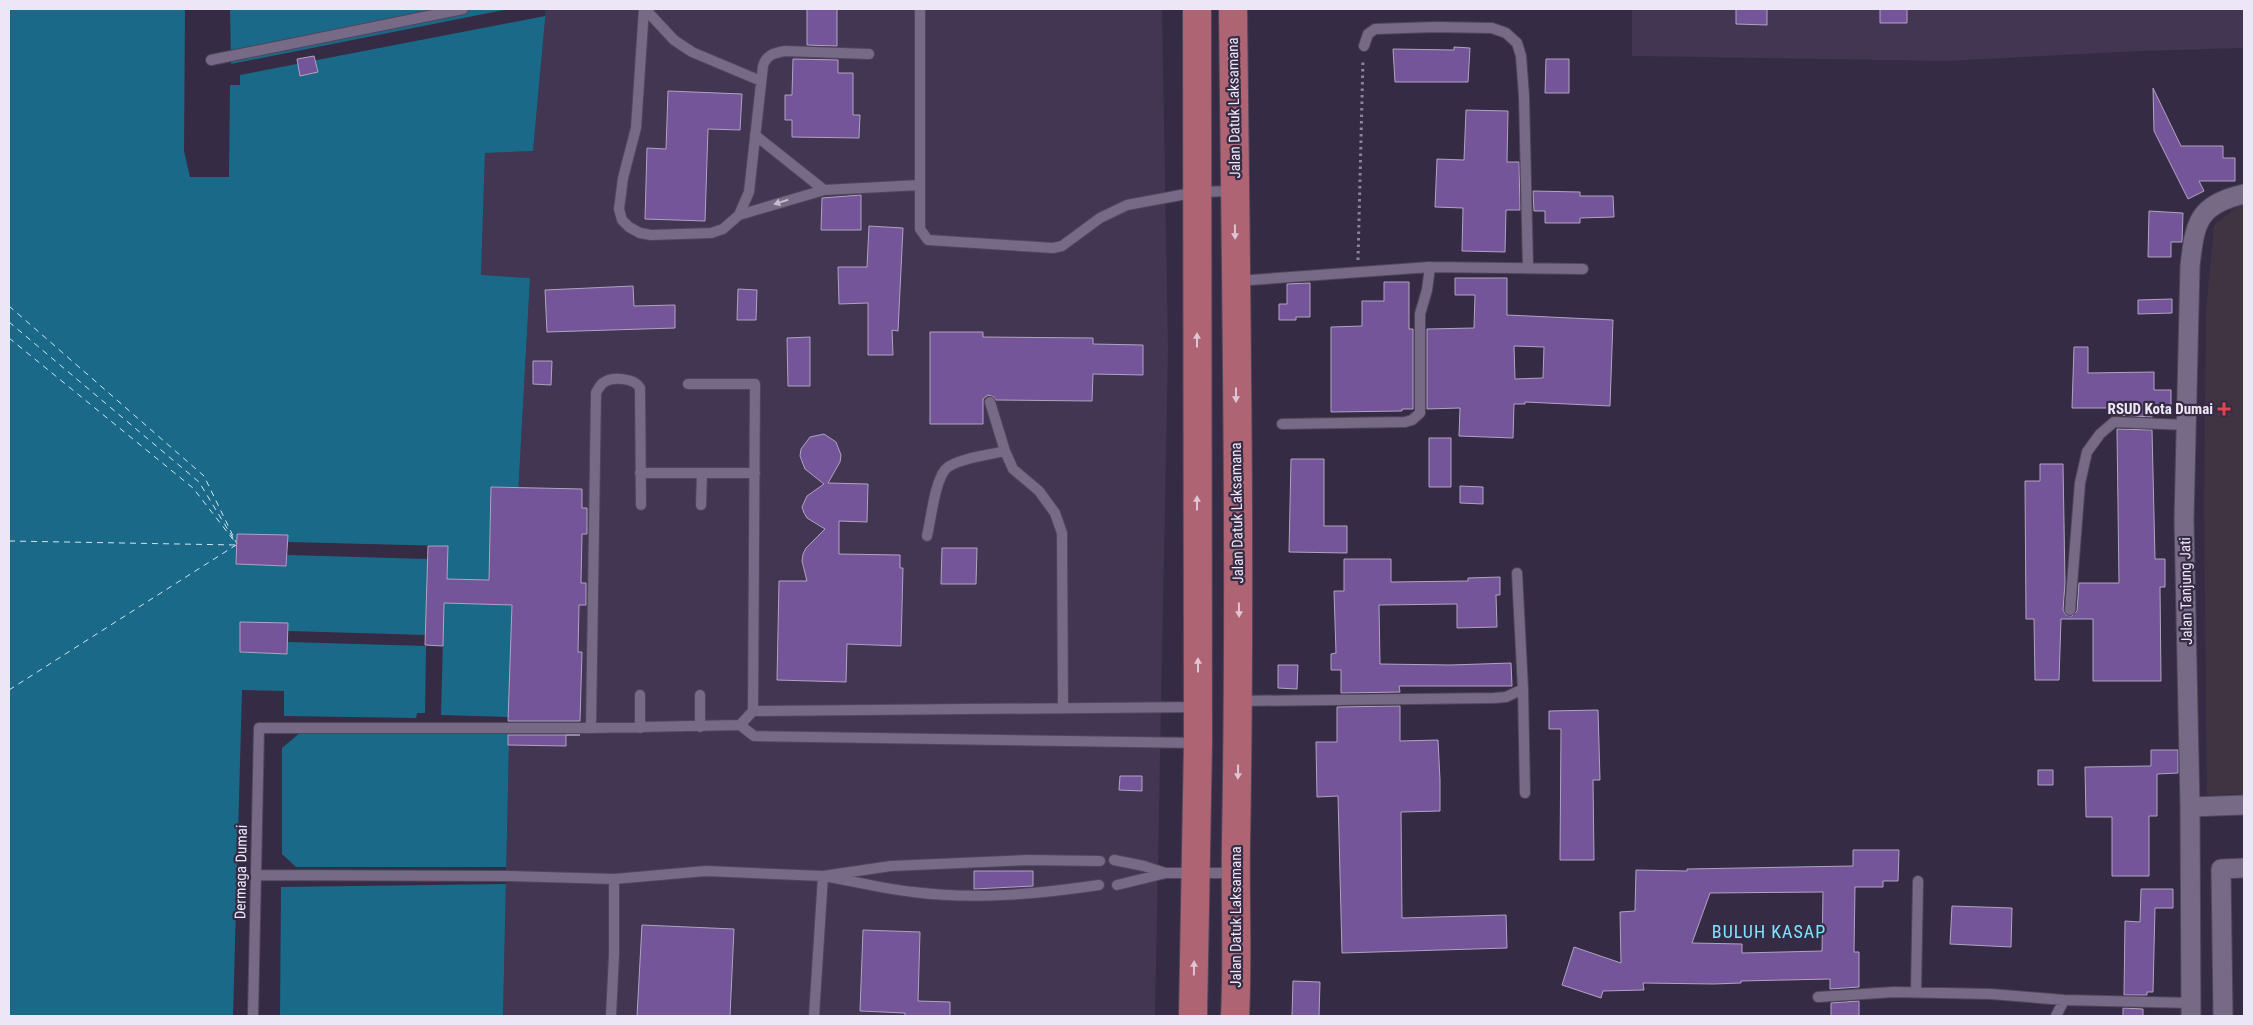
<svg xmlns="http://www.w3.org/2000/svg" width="2253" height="1025" viewBox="0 0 2253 1025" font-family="'Roboto Condensed',sans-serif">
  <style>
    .built { fill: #423653 }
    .medical { fill: #403442 }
    .water { fill: #1b6988 }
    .pier { fill: #362b44 }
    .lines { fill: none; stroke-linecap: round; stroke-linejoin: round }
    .ferry { stroke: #d0e6f2; stroke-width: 1; stroke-dasharray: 6 5; stroke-linecap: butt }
    .building { fill: #755599; stroke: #b0a3c1; fill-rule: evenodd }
    .service-casing { stroke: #50465b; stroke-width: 12 }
    .minor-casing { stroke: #50465b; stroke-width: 21 }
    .trunk-casing { stroke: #50465b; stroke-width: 30 }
    .path { stroke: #8e8599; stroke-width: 3; stroke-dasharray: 2.5 4; stroke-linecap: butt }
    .service { stroke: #766a86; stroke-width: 10 }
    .minor { stroke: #766a86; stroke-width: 19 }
    .trunk { stroke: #af6474; stroke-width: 28 }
    .oneway { fill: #c3bbcf }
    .oneway2 { fill: #dec6d6 }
    .health-dot { fill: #e0444e; stroke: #362b44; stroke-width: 2 }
    .labels { text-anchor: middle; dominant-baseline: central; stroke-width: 4.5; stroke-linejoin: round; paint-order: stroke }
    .street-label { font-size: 15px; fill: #ede6f6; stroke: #362b44 }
    .poi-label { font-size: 15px; font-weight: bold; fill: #ede6f6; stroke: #362b44; text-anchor: end }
    .quarter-label { font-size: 18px; letter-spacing: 1px; fill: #80e3fe; stroke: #362b44 }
  </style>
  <rect width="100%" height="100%" fill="#362b44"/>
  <!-- built -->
  <path class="built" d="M546,9H1162L1168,349L1155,1016H503L512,605L530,278L481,275L485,153L533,151Z
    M1632,9H2244V48L2140,51L1947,61L1632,56Z"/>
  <!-- medical -->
  <path class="medical" d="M2241,204H2244V794L2207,795L2204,505L2206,312L2214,225Z"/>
  <!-- water -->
  <path class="water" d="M9,9H546L533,151L485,153L481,275L530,278L512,605L503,1016H9Z"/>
  <!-- pier -->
  <path class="pier" d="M185,9H230L231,64L509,9H546L545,16L240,75V85H230L229,177H190L184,151Z
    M491,487H517L512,605L444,603L441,715L509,717L508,734L301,732L282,748V854L296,867H506V884L281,887L280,1016H233L242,690L284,691V716L416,718L417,713H425L426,646L288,642L287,654L240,652V622L288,631L426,635L428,559L287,555L286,566L236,564L237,534L288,535V542L448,546L447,579L489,580Z"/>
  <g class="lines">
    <!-- ferry -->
    <path class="ferry" d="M9,306L204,476L237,544
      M9,322L199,482L233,538
      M9,338L193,488L235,542
      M9,541L236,545
      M9,690L236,545"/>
  </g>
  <!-- building -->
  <path class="building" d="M807,9H837V46L807,45Z
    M1736,9H1767V25L1736,24Z
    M1880,9H1907V23H1880Z
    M1454,47L1470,48L1468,82H1395L1393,49L1454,50Z
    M314,56L318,72L300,76L297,59Z
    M793,59L838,60V73H853V115H860L859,138L792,137V120H785V95H792Z
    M1546,59H1569V93H1545Z
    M2153,88L2181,146H2223V158H2235V181H2199L2204,191L2188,199L2154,131Z
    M668,91L742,94L740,130L708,129L705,221L645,219L647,148L666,149Z
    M1466,110L1508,111L1507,162H1519L1520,210H1506L1505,252L1462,251L1463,208L1435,207L1437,159L1464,160Z
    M1533,191L1580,192V196H1613L1614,217L1580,218V223H1545V211H1534Z
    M861,195V230H821L822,198Z
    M2149,211L2183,213L2182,242H2171V257H2148Z
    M869,226L903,228L898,331L892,330L893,355H868V303L839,304L838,267H867Z
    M1455,278H1507V315L1613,320L1610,406L1525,402V404H1514L1513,438L1459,436L1460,408L1427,409V329L1474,328L1475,295H1455ZM1514,346L1544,347L1543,378L1515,379Z
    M1384,282H1409V329H1413V409H1402V411L1331,412V327L1362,326V301H1384Z
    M1310,283V317H1296V320H1279V304H1287V284Z
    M633,286L634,306L675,305V328L547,332L545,290Z
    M738,289L757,290L756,320H737Z
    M2172,299V313L2138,314V300Z
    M930,332H983V337L1093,338V344L1143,345V375L1093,374L1092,401L996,400L994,397L988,395L983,399V424H930Z
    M810,337V386H788L787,338Z
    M2074,347H2088V373L2154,372V390H2171V408H2152V417L2117,415V408H2072Z
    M533,361H552L551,385L533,384Z
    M2117,429L2152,430L2155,559H2165V587H2160L2161,681H2093V619H2061L2059,680H2035L2034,619H2026L2025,481H2040V464H2063L2065,583L2063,610L2066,615L2072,616L2077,611L2079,583H2119Z
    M824,434L836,442L841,455L840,462L828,483L868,484L867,522L839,521V554L900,555V568H903L901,646L847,644L846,682L777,680L779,581H807L802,561L803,554L806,548L825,529L807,518L804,513L802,507L807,496L824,484L805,469L800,456L801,449L810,437Z
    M1429,438H1451V487H1429Z
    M1291,459H1324V526H1347V553L1289,552Z
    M1460,486L1483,487V504L1460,503Z
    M491,487L582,489V508H587V534H582L581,583H586V605H579L578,652H582L580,721H508L512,605L444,603L443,646L425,645L428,546H448L447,579L489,580Z
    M237,534L288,535L286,566L236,564Z
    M942,548H977L976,584H941Z
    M1344,559H1391V582L1468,581V578L1500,577V595H1496L1497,627L1457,628V604L1379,605L1380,664L1450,665L1511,663L1512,686H1399L1400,692L1341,693V670H1331V654L1336,653L1334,591H1344Z
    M240,622L288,623L287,654L240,652Z
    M1278,665H1298L1297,689L1278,688Z
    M1400,706V741L1438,740L1440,780V811L1401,812L1402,918L1506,915L1507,948L1342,953L1338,796L1317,797L1316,742H1337V707Z
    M1598,710L1600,780H1593L1594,860H1560L1561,729H1549V711Z
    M508,735H580H566V746L508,745Z
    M2151,750H2178V773L2157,774V816H2149V876H2112V817H2086L2085,767L2151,766Z
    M2038,770H2053V785H2038Z
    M1120,776H1142V791L1119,790Z
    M1853,850H1899L1898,881H1883V887H1855L1854,952H1859V987L1830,989V979L1741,981V983L1714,984L1643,983L1644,990L1603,991L1601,998L1562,985L1574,947L1621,963L1620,912L1635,911L1636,870L1687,871V869L1853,866ZM1823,892L1822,951L1742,953V944L1692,943L1710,893Z
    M974,871H1033V886L974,889Z
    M2141,889H2173V908H2155L2153,992H2147V995H2124L2125,921L2140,922Z
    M1952,906L2012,908L2011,947L1950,944Z
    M642,925L734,929L730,1016H637Z
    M863,930L920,932L918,1001L950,1002V1016H905V1013L860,1011Z
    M1293,981L1320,982L1319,1016H1292Z
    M1859,1001V1016H1831V1003Z
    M2123,1008L2143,1009V1016H2123Z"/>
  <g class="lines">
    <defs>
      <path id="service" d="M644,9L636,128L623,178L619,209L622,220L629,227L640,233L651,235L711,233L723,229L739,215L749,192L763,66C766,55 774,53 785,51L869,54
        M645,9L674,40L692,52L761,81
        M920,9V229L928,240L1053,248L1062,246L1100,218L1127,205L1197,192L1234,191
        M1364,46L1368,34L1375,29L1435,27L1492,28L1506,33L1517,43L1521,56L1524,96L1528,267
        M211,60L463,9
        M755,135L824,190
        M739,215L824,190L920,185
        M1237,281L1430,267L1583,269
        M688,384H755L753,711
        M990,402L1005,451L1013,469L1039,491L1055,513L1062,533L1063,708
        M1282,424L1405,422L1412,420L1420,413V314L1427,290L1430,267
        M640,473H755
        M641,505L640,388C635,378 612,376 603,383C600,385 598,389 596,393L591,728L740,725L754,736L1198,743
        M701,505L702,473
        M927,536C931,520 935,476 948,467C961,458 989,455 1005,451
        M1517,573L1523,689
        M2070,610L2080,483L2087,452L2100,434L2114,422L2187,425
        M640,695V728
        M700,695V727
        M1240,701L1494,698L1506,697L1523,689L1525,793
        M740,725L753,711L1197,707
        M1114,860L1144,866L1165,873
        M256,875L506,876L614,879
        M1117,885L1166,873H1235
        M1916,992L1918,881
        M1818,997L1894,992L1991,994L2064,1000L2191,1003
        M253,1016L259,728H591
        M611,1016L614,955V879L706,871L823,876L891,866L1027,860L1100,861
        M814,1016L823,876C853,881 883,889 913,892C975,900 1038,894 1099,885
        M2056,1016L2064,1000"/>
      <path id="minor" d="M2190,807L2244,805
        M2191,1016L2190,807L2184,520L2190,266C2195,223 2197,205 2244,194
        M2223,1016L2221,869L2244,868"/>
      <path id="trunk" d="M1233,9C1236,287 1241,566 1236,844C1235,902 1238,959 1235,1016
        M1193,1016L1198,743L1197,9"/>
    </defs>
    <!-- service casing -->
    <use href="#service" class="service-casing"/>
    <!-- minor casing -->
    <use href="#minor" class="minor-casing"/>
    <!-- trunk casing -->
    <use href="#trunk" class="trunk-casing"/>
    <!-- path -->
    <path class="path" d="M1358,260L1363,59"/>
    <!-- service -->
    <use href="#service" class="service"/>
    <!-- minor -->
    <use href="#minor" class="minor"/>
    <!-- trunk -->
    <use href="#trunk" class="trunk"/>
  </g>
  <!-- one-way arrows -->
  <defs><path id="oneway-solid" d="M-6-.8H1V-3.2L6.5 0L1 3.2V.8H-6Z" transform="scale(1.25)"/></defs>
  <use class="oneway" href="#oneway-solid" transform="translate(781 202) rotate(163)"/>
  <g class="oneway2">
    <use href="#oneway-solid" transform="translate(1235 232) rotate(89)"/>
    <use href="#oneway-solid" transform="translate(1197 340) rotate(-90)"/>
    <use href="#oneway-solid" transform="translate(1236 395) rotate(90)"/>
    <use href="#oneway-solid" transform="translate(1197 503) rotate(-90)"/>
    <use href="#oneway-solid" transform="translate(1239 610) rotate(89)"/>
    <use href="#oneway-solid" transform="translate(1198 665) rotate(-90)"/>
    <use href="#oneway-solid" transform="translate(1238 772) rotate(91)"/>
    <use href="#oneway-solid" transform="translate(1194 968) rotate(-89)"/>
  </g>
  <!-- markers -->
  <path class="health-dot" d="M2221.5 401.5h5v5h5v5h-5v5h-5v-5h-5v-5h5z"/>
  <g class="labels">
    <!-- street labels -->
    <g class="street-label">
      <text transform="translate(1234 108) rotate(-91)">Jalan Datuk Laksamana</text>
      <text transform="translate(1237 513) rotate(-91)">Jalan Datuk Laksamana</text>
      <text transform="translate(2186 591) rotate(-91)">Jalan Tanjung Jati</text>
      <text transform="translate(241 872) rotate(-89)">Dermaga Dumai</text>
      <text transform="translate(1236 917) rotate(-90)">Jalan Datuk Laksamana</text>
    </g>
    <!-- poi labels -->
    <g class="poi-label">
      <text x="2213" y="409">RSUD Kota Dumai</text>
    </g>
    <!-- quarter labels -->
    <g class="quarter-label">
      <text x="1769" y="931">BULUH KASAP</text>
    </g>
  </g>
  <!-- border -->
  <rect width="2253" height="1025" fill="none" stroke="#ede6f6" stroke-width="20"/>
</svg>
